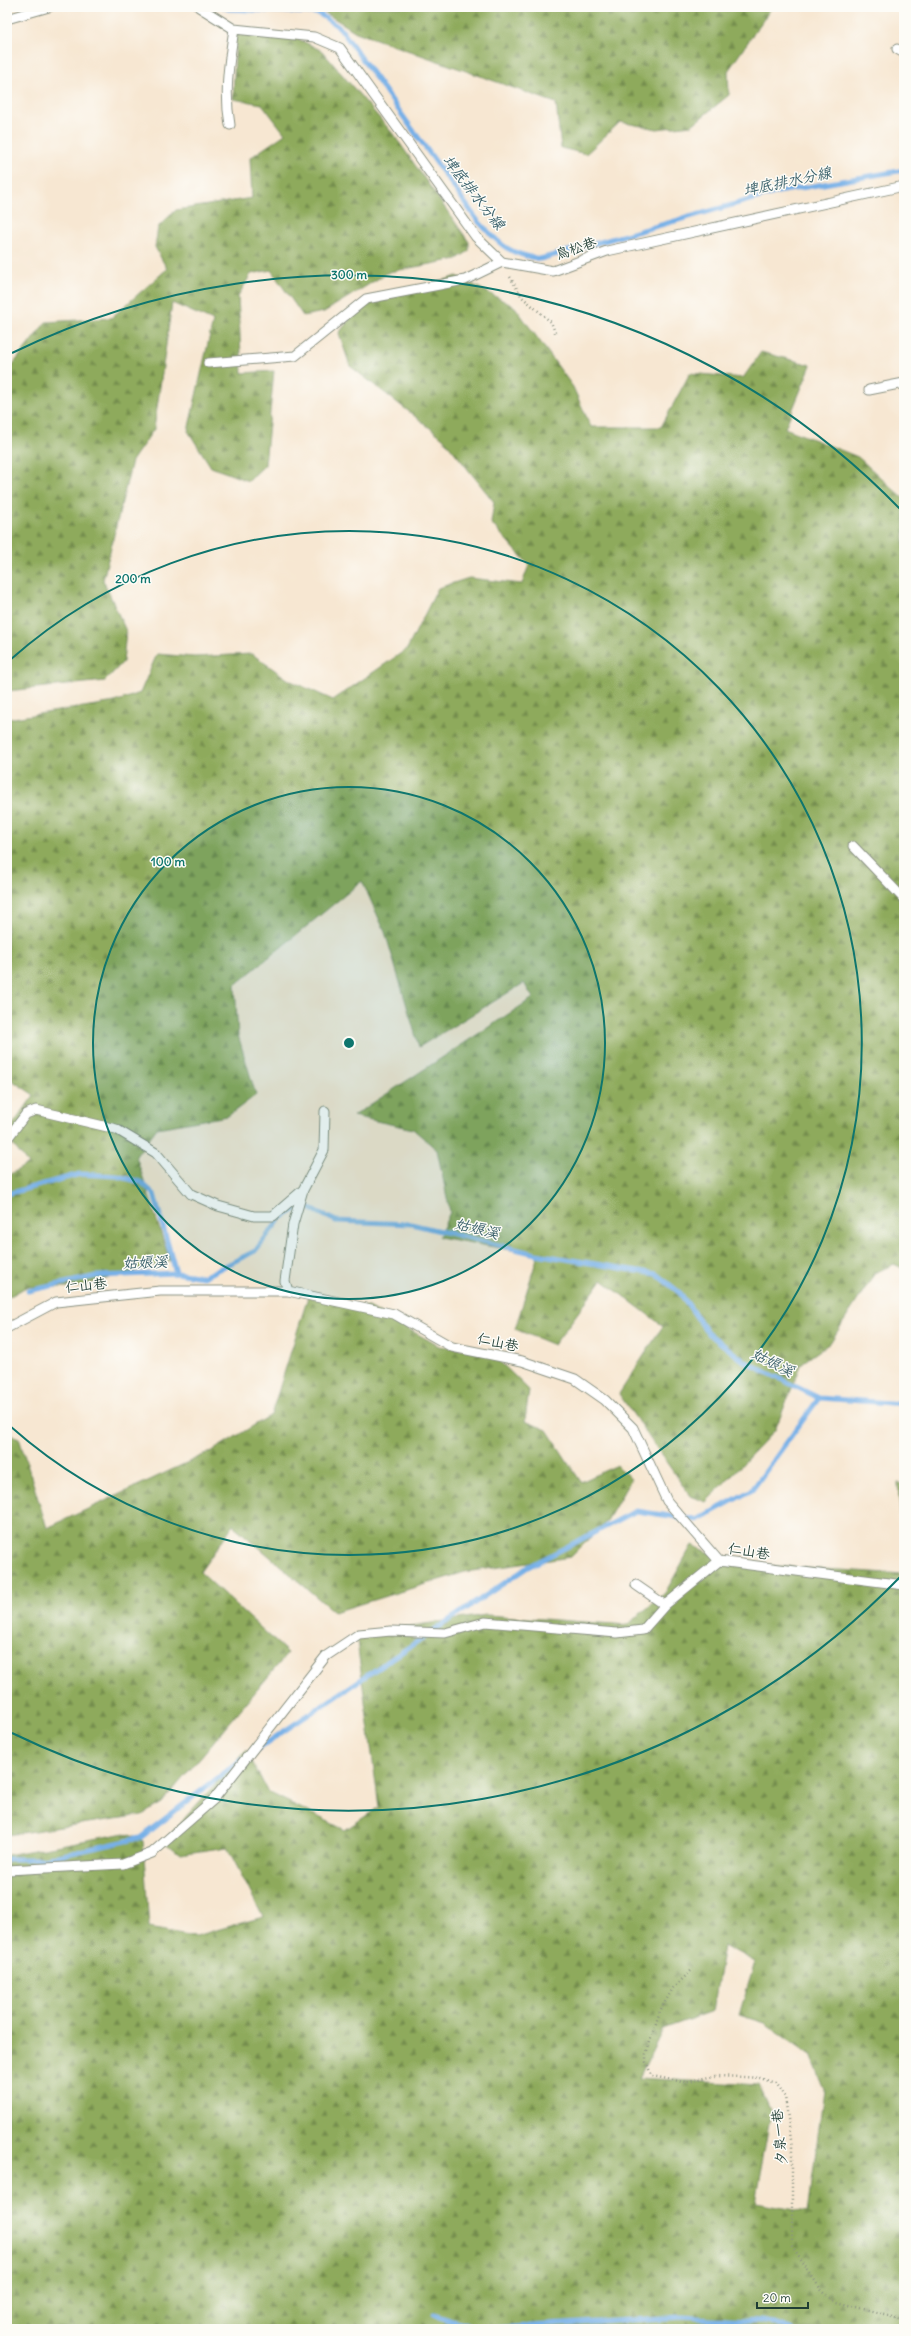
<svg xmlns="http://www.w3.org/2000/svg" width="911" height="2336" viewBox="0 0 911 2336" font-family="Delius,'LXGW WenKai TC',sans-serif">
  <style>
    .forest { fill: url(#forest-firs); stroke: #567448; fill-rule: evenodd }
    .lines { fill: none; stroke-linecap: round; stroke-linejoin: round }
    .stream { stroke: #77b0e7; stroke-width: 5 }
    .service-casing { stroke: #8b9283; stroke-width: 11 }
    .path { stroke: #8b9283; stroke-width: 2.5; stroke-dasharray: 1 3; stroke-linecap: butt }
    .service { stroke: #fff; stroke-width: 9 }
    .ring { fill: none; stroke: #0f766e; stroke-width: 2 }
    .labels { text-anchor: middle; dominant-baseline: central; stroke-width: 3; stroke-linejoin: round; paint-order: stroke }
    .street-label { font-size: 14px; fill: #1f3d34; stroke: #fdfcf7 }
    .water-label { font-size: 15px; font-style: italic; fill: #39606a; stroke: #fdfcf7 }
    .centre { fill: #0f766e; stroke: #fdfcf7; stroke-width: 2 }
    .ring-label { font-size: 12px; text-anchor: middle; font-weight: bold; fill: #0f766e; stroke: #fdfcf7; stroke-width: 3; stroke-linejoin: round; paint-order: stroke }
  </style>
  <defs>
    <pattern id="forest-firs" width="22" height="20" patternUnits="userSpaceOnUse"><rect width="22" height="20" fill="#8eaa5c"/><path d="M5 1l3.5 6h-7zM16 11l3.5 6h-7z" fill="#738c4d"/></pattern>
  </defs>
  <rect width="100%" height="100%" fill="#fdfcf7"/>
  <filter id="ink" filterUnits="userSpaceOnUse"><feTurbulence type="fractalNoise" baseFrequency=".025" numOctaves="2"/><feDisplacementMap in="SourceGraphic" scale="8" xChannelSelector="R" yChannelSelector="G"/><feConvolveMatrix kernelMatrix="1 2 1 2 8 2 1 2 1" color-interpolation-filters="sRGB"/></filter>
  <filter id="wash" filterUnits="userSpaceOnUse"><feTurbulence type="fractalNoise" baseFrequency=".012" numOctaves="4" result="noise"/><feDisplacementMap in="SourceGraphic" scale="16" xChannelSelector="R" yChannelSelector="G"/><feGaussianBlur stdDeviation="0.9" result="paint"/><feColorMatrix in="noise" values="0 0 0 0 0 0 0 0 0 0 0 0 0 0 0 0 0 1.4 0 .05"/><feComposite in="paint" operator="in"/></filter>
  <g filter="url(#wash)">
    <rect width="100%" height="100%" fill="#f7e7d2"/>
    <!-- forest -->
    <path class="forest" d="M310,7H772L728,71L729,95L692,125L657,129L620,122L586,154L561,148L556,103L356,32L319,9Z
      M236,30L291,35L322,51L394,135L469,242V251L457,259L389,272L324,312L303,316L271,270L251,274L238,296L242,373L274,371L265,465L248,481L211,467L188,431L213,321L172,303L154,429L132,461L103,580L126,631L123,662L105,681L7,691V372L46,322L111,318L167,269L155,247L158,227L176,210L252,198L250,158L285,134L262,104L233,99Z
      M457,276L515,307L573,387L591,427H661L690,373L743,378L761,352L811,365L785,428L858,457L904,499V1269L894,1264L875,1273L830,1343L802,1363L775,1430L706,1502L690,1496L619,1394L663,1326L602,1280L554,1345L515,1329L538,1255L439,1237L450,1212L437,1150L413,1129L353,1116L533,998L524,983L419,1047L385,932L362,881L235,985L238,1035L256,1095L228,1116L157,1128L136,1156L170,1261L77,1287H26L7,1298V1176L28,1164L7,1137V1133L34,1095L7,1077V719L115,702L140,693L157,654L194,657L252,654L289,680L333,700L407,649L438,588L469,578L522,584L529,565L491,523L494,502L443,438L350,366L339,333L358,308Z
      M308,1297L369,1307L439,1346L491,1353L529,1390L525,1421L547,1430L581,1482L617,1465L631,1479L607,1521L571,1557L465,1572L334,1612L233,1525L200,1572L288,1653L162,1803L142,1815L7,1835V1433L19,1438L47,1528L212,1451L271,1415Z
      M898,1483L904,1484L903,1552Z
      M692,1545L722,1559L775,1566L904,1574V2329H7V1855L125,1833L143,1841L149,1928L195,1936L263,1917L227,1847L180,1854L164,1841L246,1750L268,1792L345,1830L379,1807L356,1634L486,1615L627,1625L665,1593ZM724,1945L755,1962L739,2015L764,2023L810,2055L824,2089L808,2212L755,2203L771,2112L759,2085L639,2078L663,2029L713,2011Z"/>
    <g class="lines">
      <!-- stream -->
      <path class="stream" d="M7,7H9
        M224,7L228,9L318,13L340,28L478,221C501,245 506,253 540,259L778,192L904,170
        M7,1194L80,1174L117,1176L141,1182L154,1194L176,1273
        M28,1291L97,1276L176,1273L203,1277L255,1251L281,1218L303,1205L336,1221L411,1224L536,1254L656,1274L680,1293L708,1333L744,1361L819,1398L904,1404
        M256,1750L528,1567L636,1511L697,1520L752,1490L819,1398
        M7,1859H44L140,1838L241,1760
        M433,2315L479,2329L682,2317L774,2323L792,2329"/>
    </g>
  </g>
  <g filter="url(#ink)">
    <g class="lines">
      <defs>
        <path id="service" d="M199,7L234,29L314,37L340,48L476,237L502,262L553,271L607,251L904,186
          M7,19L49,7
          M897,49L904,53
          M230,125C224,92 229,62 234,29
          M208,363L295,356L366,299L465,280L502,262
          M869,390L904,383
          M853,846L904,899
          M7,1139L26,1114L36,1110L116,1129L156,1153L191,1194L218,1206L254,1216H273L303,1190
          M288,1291L285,1281L293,1224L303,1190L324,1150L325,1111
          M7,1328L56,1302L160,1291H288L394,1314L452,1347L522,1361L575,1379L605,1400L633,1428L667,1501L719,1561L904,1585
          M636,1585L665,1605
          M7,1870L123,1864L152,1853L214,1799L326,1656L359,1634L391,1631L445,1633L485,1622L617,1633L643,1630L665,1605L719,1561"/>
      </defs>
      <!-- service casing -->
      <use href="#service" class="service-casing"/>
      <!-- path -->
      <path class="path" d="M510,277L522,297L551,322L556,335
        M691,1971L673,1988L660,2011L646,2054V2062L652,2076L683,2082L716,2076L745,2077L760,2078L775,2083L785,2097L792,2147V2247L822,2291L836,2302L904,2319"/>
      <!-- service -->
      <use href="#service" class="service"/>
    </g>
  </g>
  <!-- distance rings -->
  <circle cx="349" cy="1043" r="256" fill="#0f766e" fill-opacity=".12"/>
  <g class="ring">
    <circle cx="349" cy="1043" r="256"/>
    <path d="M10 660A512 512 0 1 1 10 1426"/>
    <path d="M901 1576A768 768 0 0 1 12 1733M12 353A768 768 0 0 1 901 510"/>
  </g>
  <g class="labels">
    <!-- street labels -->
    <g class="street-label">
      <text transform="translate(576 248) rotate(-19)">鳥松巷</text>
      <text transform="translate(86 1285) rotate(-6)">仁山巷</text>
      <text transform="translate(498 1342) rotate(12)">仁山巷</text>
      <text transform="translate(749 1551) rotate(9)">仁山巷</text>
      <text transform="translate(779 2137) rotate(-95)">夕泉一巷</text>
    </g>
    <!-- water labels -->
    <g class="water-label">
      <text transform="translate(787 181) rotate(-12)">埤底排水分線</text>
      <text transform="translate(474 192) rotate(52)">埤底排水分線</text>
      <text transform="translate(477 1228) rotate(14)">姑娘溪</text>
      <text transform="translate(145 1262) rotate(-2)">姑娘溪</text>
      <text transform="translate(773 1362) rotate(27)">姑娘溪</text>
    </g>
  </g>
  <circle cx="349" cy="1043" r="6" class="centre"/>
  <g class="ring-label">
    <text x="349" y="279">300 m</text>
    <text x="133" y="583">200 m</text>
    <text x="168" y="866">100 m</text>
  </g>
  <!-- margin -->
  <rect width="911" height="2336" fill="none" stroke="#fdfcf7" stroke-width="24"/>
  <!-- scale -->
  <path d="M757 2302v6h51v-6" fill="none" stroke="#1f3d34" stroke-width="2"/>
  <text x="763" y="2302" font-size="12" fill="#1f3d34" stroke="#fdfcf7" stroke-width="3" paint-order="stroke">20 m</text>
</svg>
